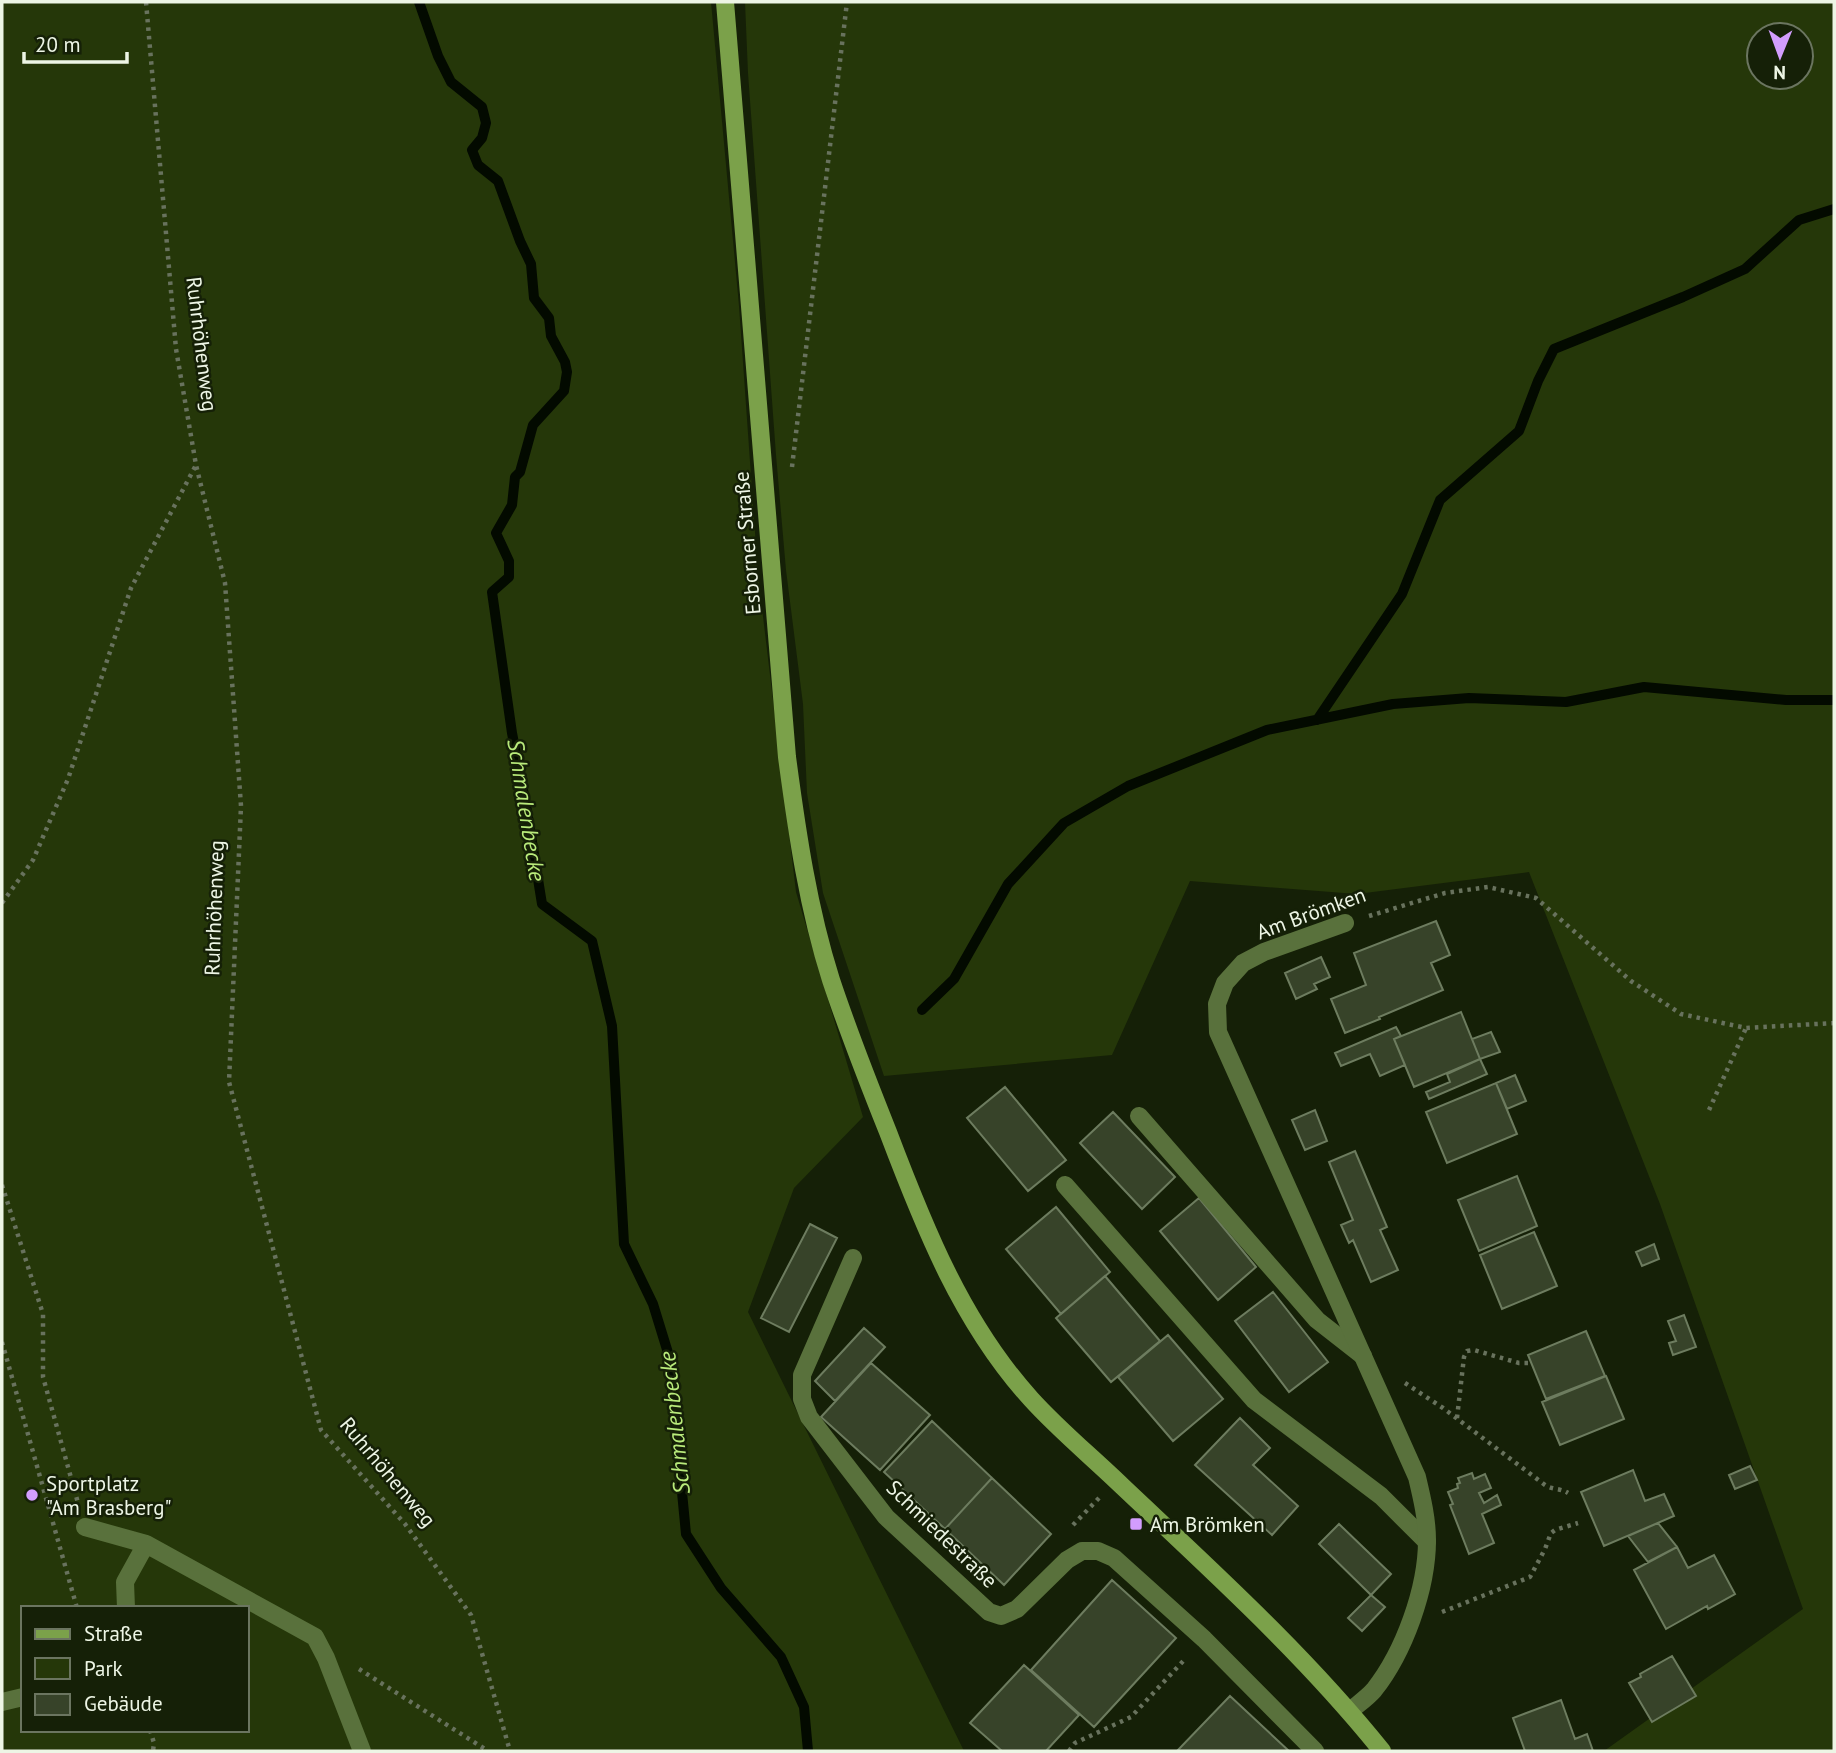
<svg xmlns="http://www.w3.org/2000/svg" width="1836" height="1753" viewBox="0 0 1836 1753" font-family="'PT Sans',sans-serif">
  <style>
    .green { fill: #253709; fill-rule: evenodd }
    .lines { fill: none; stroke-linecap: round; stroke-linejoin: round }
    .stream { stroke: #030a00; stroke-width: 10 }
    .building { fill: #374329; stroke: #6d7c5f; stroke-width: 2 }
    .path { stroke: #68725d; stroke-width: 4.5; stroke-dasharray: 3.5 5; stroke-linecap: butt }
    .lane { stroke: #59713c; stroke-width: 18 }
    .street { stroke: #59713c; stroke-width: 18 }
    .secondary { stroke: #7ba14a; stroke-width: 18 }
    .poi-dot { fill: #d29dfd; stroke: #152007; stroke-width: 2.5 }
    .labels { text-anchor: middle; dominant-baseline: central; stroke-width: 5; stroke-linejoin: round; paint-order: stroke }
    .street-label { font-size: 21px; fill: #edf5e5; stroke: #152007 }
    .poi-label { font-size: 21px; fill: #edf5e5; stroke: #152007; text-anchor: start }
    .water-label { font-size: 23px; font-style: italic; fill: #b9eb7b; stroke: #152007 }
  </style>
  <rect width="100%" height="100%" fill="#152007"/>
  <!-- green -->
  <path class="green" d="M2,2H711L739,306L758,575L796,892L863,1117L794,1188L748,1312L964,1751H2ZM23,1608H247V1730H23Z
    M745,2H1834V1751H1604L1803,1609L1660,1204L1529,872L1357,894L1190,881L1112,1055L884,1076L823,893L807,793L803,704L786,570L776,455L748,73ZM1759,35H1801V77H1759Z"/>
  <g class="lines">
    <!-- stream -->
    <path class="stream" d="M419,2L438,56L451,82L482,107L486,123L482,138L472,150L478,165L498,181L520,241L531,264L534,298L549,318L551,336L565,362L567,372L564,391L533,425L520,472L515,477L512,505L496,533L509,561V577L492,592L512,733L527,811L542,904L592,941L612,1026L624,1244L653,1304L669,1356L686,1534L721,1588L781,1657L804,1707L808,1751
      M1317,720L1402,594L1440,500L1519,431L1538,381L1554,349L1683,297L1745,269L1799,220L1834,209
      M922,1010L954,979L1008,884L1064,823L1128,786L1267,730L1393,704L1469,698L1566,702L1644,687L1786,700H1834"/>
  </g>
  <!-- building -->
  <path class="building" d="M1436,921L1450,955L1431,963L1443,990L1379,1017L1380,1019L1345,1033L1331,999L1366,985L1354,953Z
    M1321,957L1330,977L1314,984L1317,989L1296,999L1285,973Z
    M1461,1012L1480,1059L1414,1087L1394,1039Z
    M1396,1027L1401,1036L1394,1039L1405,1065L1380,1076L1370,1054L1341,1066L1335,1053Z
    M1491,1032L1500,1052L1480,1059L1472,1039Z
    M1480,1059L1487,1074L1429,1099L1426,1092L1450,1082L1447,1074Z
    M1515,1075L1526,1101L1507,1109L1496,1083Z
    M1496,1083L1517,1134L1447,1163L1426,1112Z
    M1005,1087L1066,1160L1028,1191L967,1118Z
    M1315,1110L1327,1141L1305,1150L1292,1120Z
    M1113,1112L1175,1177L1142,1209L1080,1143Z
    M1355,1151L1387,1227L1380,1230L1398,1270L1371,1282L1353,1240L1349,1243L1341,1225L1353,1220L1329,1162Z
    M1517,1176L1537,1226L1479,1251L1458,1200Z
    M1199,1198L1256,1267L1218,1300L1160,1231Z
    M1056,1207L1110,1272L1061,1314L1006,1249Z
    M810,1224L837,1238L789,1332L761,1318Z
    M1534,1232L1557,1286L1502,1309L1480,1255Z
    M1654,1244L1659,1259L1642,1266L1636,1252Z
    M1105,1276L1160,1341L1111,1382L1056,1318Z
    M1273,1292L1328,1362L1289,1392L1235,1321Z
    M1684,1315L1696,1347L1673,1355L1669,1343L1676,1341L1668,1321Z
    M864,1328L885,1347L835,1401L815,1381Z
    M1586,1331L1605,1376L1546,1399L1528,1355Z
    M1168,1335L1223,1399L1173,1441L1118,1377Z
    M871,1363L930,1415L880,1470L821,1417Z
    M1606,1376L1624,1419L1560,1445L1542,1402Z
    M1240,1418L1270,1448L1253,1465L1298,1506L1272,1535L1195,1465Z
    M932,1421L992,1478L945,1529L884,1472Z
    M1750,1466L1757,1480L1735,1489L1729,1475Z
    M1633,1470L1645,1501L1664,1494L1674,1516L1604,1546L1581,1492Z
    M1472,1473L1474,1479L1485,1474L1491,1488L1479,1493L1484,1503L1497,1495L1501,1505L1482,1514L1494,1543L1469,1554L1450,1505L1453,1504L1448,1492L1458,1488L1457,1484L1460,1483L1458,1478Z
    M992,1478L1051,1534L1004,1585L945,1529Z
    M1658,1523L1677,1547L1648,1562L1628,1536Z
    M1339,1524L1391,1574L1371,1595L1319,1544Z
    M1677,1547L1688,1568L1714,1555L1735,1594L1708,1609L1707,1606L1666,1629L1634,1570Z
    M1112,1580L1176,1638L1094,1727L1031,1670Z
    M1371,1595L1385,1607L1362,1631L1348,1618Z
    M1672,1656L1696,1696L1652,1722L1629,1683L1641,1677L1640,1674Z
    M1024,1665L1079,1715L1046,1751H1002L970,1723Z
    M1230,1696L1289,1751H1177Z
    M1561,1700L1575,1739L1587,1734L1593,1751H1525L1513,1718Z"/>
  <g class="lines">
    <!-- path -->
    <path class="path" d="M146,2L176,349L196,465L225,583L241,806L229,1082L321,1430L405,1524L471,1615L510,1751
      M792,467L847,2
      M2,903L33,860L68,779L131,588L196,465
      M1369,916L1445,893L1488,887L1536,898L1631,981L1681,1014L1746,1028L1834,1023
      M1709,1110L1746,1028
      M2,1185L43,1314V1377L78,1503
      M2,1342L77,1608
      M1405,1383L1443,1408L1545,1485C1553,1490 1560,1488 1568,1493
      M1457,1418L1464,1357L1467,1351L1474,1350L1519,1363H1531
      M1073,1525L1099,1498
      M1442,1612L1530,1577L1545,1549L1551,1533L1555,1530L1578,1523
      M359,1669L488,1751
      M150,1730L154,1743L153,1751
      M1069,1751L1075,1743L1131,1717L1186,1658"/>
    <!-- lane -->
    <path class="lane" d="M1139,1116L1317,1320L1363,1356
      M1065,1185L1254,1400L1381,1496L1427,1542
      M853,1258L802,1375V1399L809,1417L886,1517L989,1612L1001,1616L1017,1609L1067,1560L1082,1551H1098L1114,1558L1204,1639L1315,1751
      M85,1527L146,1544
      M126,1608L125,1582L146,1544L315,1637L326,1658L362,1751
      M2,1702L23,1697"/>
    <!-- street -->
    <path class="street" d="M1345,923L1264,952L1243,963L1225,983L1217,1004L1218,1032L1417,1477C1422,1498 1427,1519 1427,1540C1427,1589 1404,1652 1374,1690C1367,1698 1358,1704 1350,1711"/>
    <!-- secondary -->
    <path class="secondary" d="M725,2L787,757C797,832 808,908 831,980C848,1031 868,1082 888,1132C924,1227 962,1323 1031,1399C1059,1430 1092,1457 1122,1486C1212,1571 1305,1655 1382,1751"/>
  </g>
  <!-- markers -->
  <g class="poi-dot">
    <circle cx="32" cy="1495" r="7"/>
    <rect x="1129" y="1517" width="14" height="14" rx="3.5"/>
  </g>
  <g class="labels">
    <!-- street labels -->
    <g class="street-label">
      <text transform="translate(202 344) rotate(83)">Ruhrhöhenweg</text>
      <text transform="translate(747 543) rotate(-95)">Esborner Straße</text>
      <text transform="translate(214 908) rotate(-88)">Ruhrhöhenweg</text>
      <text transform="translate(1311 913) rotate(-20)">Am Brömken</text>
      <text transform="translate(388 1472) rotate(50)">Ruhrhöhenweg</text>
      <text transform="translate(942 1534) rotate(44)">Schmiedestraße</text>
    </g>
    <!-- poi labels -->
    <g class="poi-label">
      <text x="46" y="1483">Sportplatz<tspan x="46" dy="24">"Am Brasberg"</tspan></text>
      <text x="1150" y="1524">Am Brömken</text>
    </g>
    <!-- water labels -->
    <g class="water-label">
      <text transform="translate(527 810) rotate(81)">Schmalenbecke</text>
      <text transform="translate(674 1423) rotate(-96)">Schmalenbecke</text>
    </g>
  </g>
  <!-- border -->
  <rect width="1836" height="1753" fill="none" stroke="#edf5e5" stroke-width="7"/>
  <!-- legend -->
  <rect x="21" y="1606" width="228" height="126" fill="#152007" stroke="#6b7560" stroke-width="2"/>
  <rect x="35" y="1629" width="35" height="10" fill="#7ba14a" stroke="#6b7560" stroke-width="2"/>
  <text x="84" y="1641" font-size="21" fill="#edf5e5">Straße</text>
  <rect x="35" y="1658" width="35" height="21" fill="#253709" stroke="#6b7560" stroke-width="2"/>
  <text x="84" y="1676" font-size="21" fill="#edf5e5">Park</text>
  <rect x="35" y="1694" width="35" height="21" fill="#374329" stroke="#6b7560" stroke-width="2"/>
  <text x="84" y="1711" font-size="21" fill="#edf5e5">Gebäude</text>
  <!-- north arrow -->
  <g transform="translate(1780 56) rotate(181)"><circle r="33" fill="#152007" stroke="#6b7560" stroke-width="2"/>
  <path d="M0-5L12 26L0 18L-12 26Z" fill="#d29dfd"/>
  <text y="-10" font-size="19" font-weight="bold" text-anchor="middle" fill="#edf5e5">N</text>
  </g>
  <!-- scale -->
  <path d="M24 52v10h103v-10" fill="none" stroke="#edf5e5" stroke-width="3.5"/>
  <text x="35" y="52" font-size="21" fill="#edf5e5" stroke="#152007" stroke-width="5" paint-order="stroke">20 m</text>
</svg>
